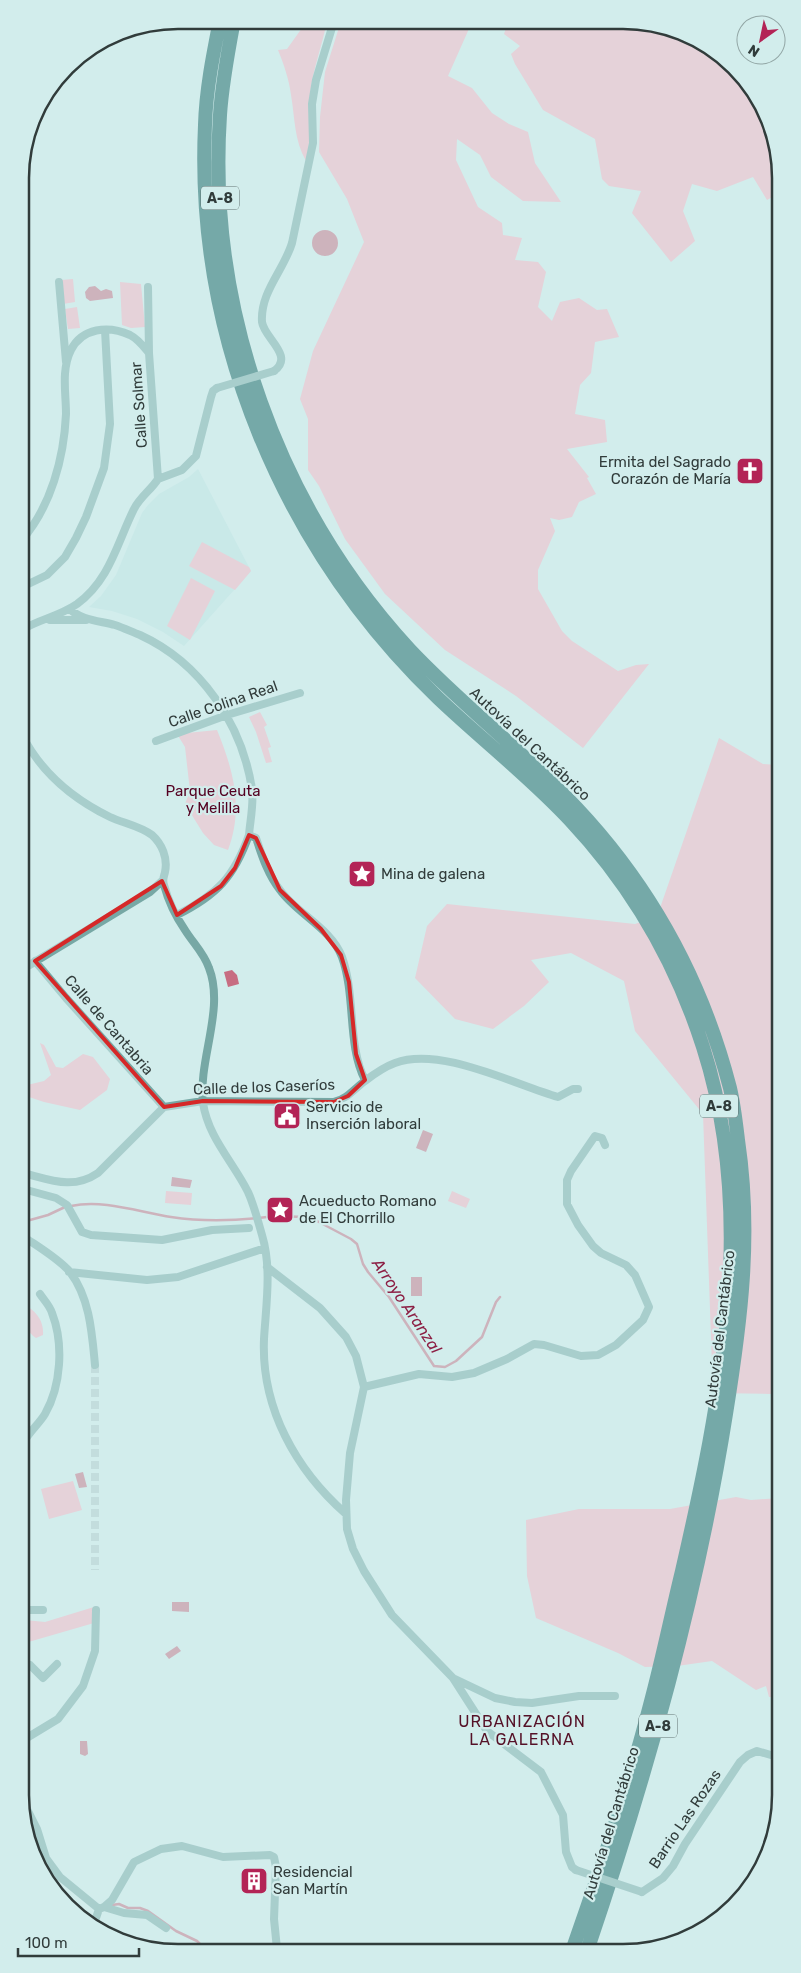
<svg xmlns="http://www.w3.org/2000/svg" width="801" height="1973" viewBox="0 0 801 1973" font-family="Rubik,sans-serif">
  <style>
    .built { fill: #bfe4e2 }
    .green { fill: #fdb1c0 }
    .water { fill: #c76d82 }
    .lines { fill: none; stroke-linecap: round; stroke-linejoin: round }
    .stream { stroke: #c76d82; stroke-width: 2.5 }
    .street-tunnel { stroke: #b2cac9; stroke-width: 8; stroke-dasharray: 8 4; stroke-linecap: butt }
    .street { stroke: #77a8a5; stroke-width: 8 }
    .highway { stroke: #065755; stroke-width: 14 }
    .street-bridge { stroke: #77a8a5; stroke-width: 8 }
    .marked { fill: none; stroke: #d62828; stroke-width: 4; stroke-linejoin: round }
    .labels { text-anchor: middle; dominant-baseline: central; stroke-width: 4.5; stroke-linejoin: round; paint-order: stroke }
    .shield { fill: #d2edec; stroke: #617170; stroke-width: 1 }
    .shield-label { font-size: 14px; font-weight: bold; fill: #313c3b }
    .street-label { font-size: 15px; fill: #313c3b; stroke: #d2edec }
    .poi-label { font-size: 15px; fill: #313c3b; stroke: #d2edec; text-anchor: start }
    .park-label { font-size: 15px; fill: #540021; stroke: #d2edec }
    .water-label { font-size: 16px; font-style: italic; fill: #8c1f44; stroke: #d2edec }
    .neighbourhood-label { font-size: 16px; letter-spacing: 1px; fill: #551127; stroke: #d2edec }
    .rim { fill: none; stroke: #313c3b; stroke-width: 2.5 }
  </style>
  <rect width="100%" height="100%" fill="#d2edec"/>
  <!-- built -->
  <path class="built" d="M198,469L251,571L184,646L163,632L137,619L112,611L89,607L101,596L116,575L142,513L148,505L159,494L189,477Z"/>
  <!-- green -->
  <path class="green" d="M307,21H327C322,46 313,69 310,94C308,116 312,139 306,161C294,140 295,118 291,95C289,79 284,65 278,50L287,49Z
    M341,21L472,22L448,76L472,88L492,113L509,124L528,132L535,163L561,202L523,201L491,177L480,155L457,139L456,160L478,207L502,223L503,235L522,238L515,260L538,262L546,272L538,307L552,321L560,302L579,298L597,310L607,309L619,337L595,342L591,373L580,385L575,414L605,420L607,442L567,449L589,477L587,478L596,494L579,502L572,517L559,520L550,518L555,531L538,570V589L562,631L572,641L618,671L636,665L649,664L583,748L516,696L445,650L385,594L345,539L319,486L308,470V419L300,399L313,351L364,242L347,199L319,152L320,117L325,72Z
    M508,22L654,23L693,36L735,66L776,137V195L767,200L753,177L717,191L692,184L683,211L695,241L671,262L632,213L641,191L609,186L602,179L595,139L543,110L515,64L511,54L520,46L504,34Z
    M73,279L75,302L63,304L61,280Z
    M120,282L141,284L145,327L131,328L122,325Z
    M77,307L80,328L68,329L65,309Z
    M202,542L249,567L251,571L235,590L189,566Z
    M191,578L215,591L190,640L167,626Z
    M260,712L267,725L264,727L271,747L268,748L272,762L266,763L256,732L249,717Z
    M217,730C233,769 244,808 228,850L214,845L203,833L185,804L190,791L185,747L177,734Z
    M719,738L763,764L778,765L779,1393L772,1394L713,1393L703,1114L635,1031L624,981L571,953L531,960L549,982L524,1006L493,1029L455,1019L415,978L427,926L447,904L635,924L649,919L659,911Z
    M40,1043L44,1045L56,1067L63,1068L83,1054L93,1057L110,1079L107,1090L80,1110L44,1102L23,1095V1086L44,1081L51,1075Z
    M166,1191L192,1193L191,1205L165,1203Z
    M452,1191L470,1199L466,1208L448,1201Z
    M28,1307C38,1313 44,1323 43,1335L36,1338C26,1332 24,1320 24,1309Z
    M73,1481L82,1510L49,1519L41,1489Z
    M736,1497L751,1500L780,1498V1697H769L766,1686L756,1690L712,1661L677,1666L645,1667L618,1653L536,1618L527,1576L526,1520L579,1509H670Z
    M94,1607V1623L25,1643V1620L45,1622Z"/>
  <!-- water -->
  <path class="water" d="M312 243a13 13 0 1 1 26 0a13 13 0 1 1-26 0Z
    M95,286L101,291L106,289L112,291L113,298L90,301L86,298L85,292L89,287Z
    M232,970L237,975L239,984L228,987L224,972Z
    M423,1130L433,1134L426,1152L416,1148Z
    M172,1177L192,1180L190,1188L171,1186Z
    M411,1277H422V1296H411Z
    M83,1472L87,1487L79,1488L75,1474Z
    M172,1602H189V1612L172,1611Z
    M177,1646L181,1651L169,1659L165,1654Z
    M80,1741H87L88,1754L85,1756L80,1754Z"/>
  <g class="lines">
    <!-- stream -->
    <path class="stream" d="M71,1206C103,1199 139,1212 171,1217C204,1222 234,1221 267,1217
      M276,1216L304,1217L317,1221L351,1239L357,1244L363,1264L368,1272L389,1297L434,1366L445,1367L456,1361L482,1337L496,1302L500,1297
      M23,1222L48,1215L65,1207
      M112,1905L119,1904L128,1908H140L148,1911L176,1931L197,1941L206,1950"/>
    <!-- street-tunnel -->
    <path class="street-tunnel" d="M95,1365V1570"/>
    <!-- street -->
    <path class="street" d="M59,282L66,362
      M148,287L149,353
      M274,371C295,356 264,338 262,322C260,292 284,270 292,243L313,143L312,104L316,80L334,21
      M158,479L182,470L196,456L211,397L213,391L217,388
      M21,541C51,507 64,458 66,414C66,393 61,370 71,350C82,328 108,325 130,335C138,339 144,347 149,353L158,479C151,490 140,497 134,509C117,543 110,580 77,604C58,617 39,619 22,630
      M22,587L47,575L65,557L76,538L86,517L104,468L110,424L105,330
      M70,609C80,620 101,621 115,625C124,628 132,632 140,635C201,663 242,724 252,789C254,804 250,821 249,835L256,838C262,856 268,875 280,890C297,914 331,928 342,957C356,996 347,1045 365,1080
      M50,620H86
      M22,735C41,772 73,799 110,817C123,823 140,826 152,835C162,844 168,858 165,872C164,877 162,879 164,885C168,900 176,917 185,930C193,943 204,953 209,968C225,1009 198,1060 203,1103C208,1137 233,1162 248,1192C254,1205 258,1221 262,1235C272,1268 266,1305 264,1339C261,1408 296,1470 346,1514
      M156,741L227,715L300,693
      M177,915C217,895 234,877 249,835
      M35,961L66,998L164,1107
      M23,969L150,892L162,881
      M23,1173C51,1180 73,1190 98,1173L164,1107L203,1101L334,1102C347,1099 354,1089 365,1081C374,1074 384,1067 395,1063C440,1046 513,1084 558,1097L573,1089H578
      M23,1189L56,1198L67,1205L82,1232L91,1235L162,1240L212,1230L249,1228
      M24,1237C37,1246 59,1259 70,1272C90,1298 92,1334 95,1365
      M267,1267L320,1308L346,1337L356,1356L364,1387L350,1453L346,1500L347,1529L353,1549L364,1571L392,1615L453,1678L487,1731L541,1772L563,1815L566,1852L572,1867L576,1870
      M69,1272L147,1280L178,1277L265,1248
      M364,1387L419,1374L452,1377L474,1373L507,1359L534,1344L544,1345L581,1356L598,1355L616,1345L643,1320L649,1307L635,1275L626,1265L601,1253L593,1246L578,1225L567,1204V1180L571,1171L595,1136L602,1138L605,1145
      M24,1442C29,1432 39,1424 45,1414C61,1386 64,1344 52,1313C50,1306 44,1300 40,1294
      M25,1610H43
      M25,1663L30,1665L43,1678L57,1664
      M455,1679L495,1698L515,1702L532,1703L579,1696H615
      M25,1739L58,1719L83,1686L95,1651L96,1610
      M25,1805L37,1829L46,1858L60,1877L99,1909
      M642,1892L663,1878L673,1866L685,1844L740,1762L748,1755L757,1751L781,1758
      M104,1907L124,1913L147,1915L166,1928
      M99,1909L104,1907L112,1900L134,1862L161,1849L182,1846L223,1857L270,1855L274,1857L276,1867L274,1919L277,1949
      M94,1924L99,1909"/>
    <!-- highway -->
    <path class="highway" d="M220,20C213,55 206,90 205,125C195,339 284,550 438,698C481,739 529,776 570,820C631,885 676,962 703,1047C758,1218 721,1401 682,1571C671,1616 662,1661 650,1705C629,1787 601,1868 573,1948
      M234,20C228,52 222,83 220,115C207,309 278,507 410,650C459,702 515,745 565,796C646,878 701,976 730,1088C734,1105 736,1123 738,1140C752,1234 741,1321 726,1414C697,1597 647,1774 588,1948"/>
    <!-- street-bridge -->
    <path class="street-bridge" d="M217,388L274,371
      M576,1870L642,1892"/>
  </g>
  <!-- marked area -->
  <path d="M0 0H801V1973H0ZM249,835L256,838L280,890L321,929L341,955L349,982L356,1054L365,1080L348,1096L334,1102L203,1101L164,1107L35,961L162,881L177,915L221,886L235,868Z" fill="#d2edec" fill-opacity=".55" fill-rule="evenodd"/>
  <path class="marked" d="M249,835L256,838L280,890L321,929L341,955L349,982L356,1054L365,1080L348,1096L334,1102L203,1101L164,1107L35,961L162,881L177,915L221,886L235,868Z"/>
  <!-- icons -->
  <defs>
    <symbol id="church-square" viewBox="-11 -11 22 22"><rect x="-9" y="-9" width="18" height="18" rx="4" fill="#b32456" stroke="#d2edec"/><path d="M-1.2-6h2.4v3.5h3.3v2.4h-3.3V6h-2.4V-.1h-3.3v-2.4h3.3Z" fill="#fff"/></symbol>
    <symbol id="sight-square" viewBox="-11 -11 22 22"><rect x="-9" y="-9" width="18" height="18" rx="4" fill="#b32456" stroke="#d2edec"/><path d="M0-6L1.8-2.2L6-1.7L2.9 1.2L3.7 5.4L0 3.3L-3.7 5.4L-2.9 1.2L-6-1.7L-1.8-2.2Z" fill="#fff"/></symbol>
    <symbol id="civic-square" viewBox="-11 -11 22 22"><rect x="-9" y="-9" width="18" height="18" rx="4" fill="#b32456" stroke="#d2edec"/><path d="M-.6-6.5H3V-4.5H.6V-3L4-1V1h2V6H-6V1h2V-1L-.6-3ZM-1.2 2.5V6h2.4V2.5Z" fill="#fff"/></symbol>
    <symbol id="building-square" viewBox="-11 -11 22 22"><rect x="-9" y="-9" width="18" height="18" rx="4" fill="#b32456" stroke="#d2edec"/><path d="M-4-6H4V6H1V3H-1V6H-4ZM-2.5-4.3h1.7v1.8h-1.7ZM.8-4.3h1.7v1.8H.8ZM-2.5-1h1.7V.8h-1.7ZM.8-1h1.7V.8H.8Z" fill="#fff"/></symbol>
  </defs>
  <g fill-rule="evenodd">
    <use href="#church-square" x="734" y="455" width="32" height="32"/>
    <use href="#sight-square" x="346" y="858" width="32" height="32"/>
    <use href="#civic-square" x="271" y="1100" width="32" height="32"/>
    <use href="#sight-square" x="264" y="1194" width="32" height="32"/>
    <use href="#building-square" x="238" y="1865" width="32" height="32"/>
  </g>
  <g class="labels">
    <!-- shield labels -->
    <g class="shield">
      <rect x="201" y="186.5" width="38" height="23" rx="4"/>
      <rect x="700" y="1094.5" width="38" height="23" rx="4"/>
      <rect x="639" y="1714.5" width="38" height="23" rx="4"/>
    </g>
    <g class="shield-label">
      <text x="220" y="198">A-8</text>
      <text x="719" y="1106">A-8</text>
      <text x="658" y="1726">A-8</text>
    </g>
    <!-- street labels -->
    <g class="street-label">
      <text transform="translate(139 405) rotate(-94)">Calle Solmar</text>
      <text transform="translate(223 704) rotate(-19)">Calle Colina Real</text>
      <text transform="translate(530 744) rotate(43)">Autovía del Cantábrico</text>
      <text transform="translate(109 1025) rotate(49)">Calle de Cantabria</text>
      <text transform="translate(264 1087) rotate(-2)">Calle de los Caseríos</text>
      <text transform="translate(720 1329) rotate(-83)">Autovía del Cantábrico</text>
      <text transform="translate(685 1819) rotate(-56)">Barrio Las Rozas</text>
      <text transform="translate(611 1823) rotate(-73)">Autovía del Cantábrico</text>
    </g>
    <!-- poi labels -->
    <g class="poi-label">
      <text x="731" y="462" text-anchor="end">Ermita del Sagrado<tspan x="731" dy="17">Corazón de María</tspan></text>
      <text x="381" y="874">Mina de galena</text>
      <text x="306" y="1107">Servicio de<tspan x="306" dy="17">Inserción laboral</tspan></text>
      <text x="299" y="1201">Acueducto Romano<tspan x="299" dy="17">de El Chorrillo</tspan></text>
      <text x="273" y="1872">Residencial<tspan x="273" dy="17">San Martín</tspan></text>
    </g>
    <!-- park labels -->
    <g class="park-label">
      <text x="213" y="791">Parque Ceuta<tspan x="213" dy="17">y Melilla</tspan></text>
    </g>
    <!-- water labels -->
    <g class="water-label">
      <text transform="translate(407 1306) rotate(56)">Arroyo Aranzal</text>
    </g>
    <!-- neighbourhood labels -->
    <g class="neighbourhood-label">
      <text x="522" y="1721">URBANIZACIÓN<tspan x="522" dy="18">LA GALERNA</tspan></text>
    </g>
  </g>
  <!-- crop -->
  <path d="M0 0H801V1973H0ZM178 29H623A149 149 0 0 1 772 178V1795A149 149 0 0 1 623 1944H178A149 149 0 0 1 29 1795V178A149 149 0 0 1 178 29Z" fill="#d2edec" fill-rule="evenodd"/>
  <path class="rim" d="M178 29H623A149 149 0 0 1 772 178V1795A149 149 0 0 1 623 1944H178A149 149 0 0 1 29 1795V178A149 149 0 0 1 178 29Z"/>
  <!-- north arrow -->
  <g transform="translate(761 40) rotate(213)"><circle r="24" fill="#d2edec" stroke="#92a6a5"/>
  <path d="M0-4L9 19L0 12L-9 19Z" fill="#b32456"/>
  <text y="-8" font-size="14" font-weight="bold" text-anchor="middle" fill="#313c3b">N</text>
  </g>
  <!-- scale -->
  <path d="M18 1948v8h121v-8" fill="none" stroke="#313c3b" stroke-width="2.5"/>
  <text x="25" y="1948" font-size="15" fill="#313c3b" stroke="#d2edec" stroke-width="4" paint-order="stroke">100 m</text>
</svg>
